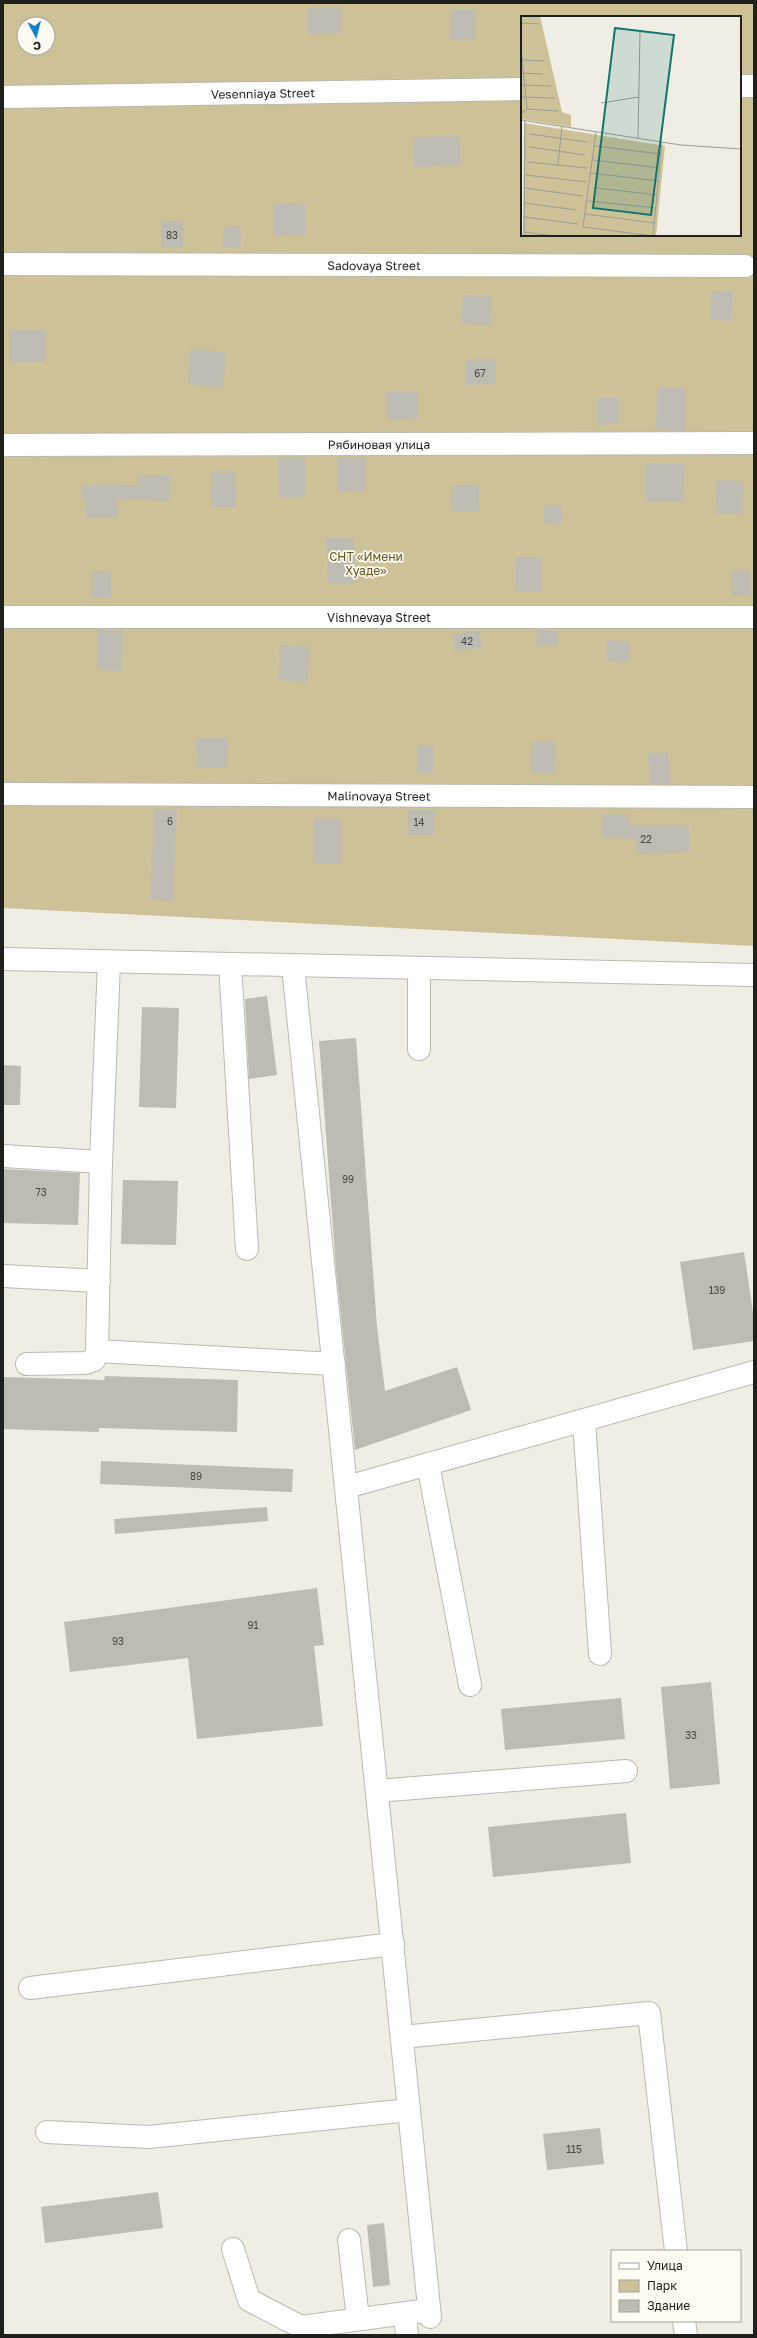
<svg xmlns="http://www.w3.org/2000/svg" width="757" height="2338" viewBox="0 0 757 2338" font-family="'Golos Text',sans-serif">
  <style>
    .green { fill: #cdc198; fill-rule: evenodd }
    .building { fill: #bebbb3 }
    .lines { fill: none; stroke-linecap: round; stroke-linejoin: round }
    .minor-casing { stroke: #bbb9b0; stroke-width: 24 }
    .minor { stroke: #fff; stroke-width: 22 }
    .labels { text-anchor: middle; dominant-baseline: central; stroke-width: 3.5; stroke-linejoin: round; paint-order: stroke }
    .number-label { font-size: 10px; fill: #474642 }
    .street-label { font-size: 12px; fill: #1f1f1c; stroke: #fdfbf2 }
    .park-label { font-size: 12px; fill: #645621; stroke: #fdfbf2 }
    .inset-road { fill: none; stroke: #9c9b95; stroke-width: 1 }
    .view { fill: #0f766e; fill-opacity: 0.15; stroke: #0f766e; stroke-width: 2 }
    .inset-edge { fill: none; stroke: #1f1f1c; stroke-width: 2 }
  </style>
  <rect width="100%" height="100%" fill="#f0ede5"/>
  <!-- green -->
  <path class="green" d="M3,3H754V946L3,908ZM522,17H740V235H522ZM24,24H48V48H24Z"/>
  <!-- building -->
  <path class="building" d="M342,7V33L308,34V8Z
    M451,10H476V40H450Z
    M460,136L461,165L414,167L413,137Z
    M305,203V235L274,236L273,204Z
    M161,221H183V248H161Z
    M240,226L241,247L223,248V227Z
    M711,291L733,292L731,321L710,320Z
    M463,295L492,296L491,325L461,324Z
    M9,330H45L46,362H9Z
    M190,349L226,352L223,388L187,384Z
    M466,359H496V384L466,385Z
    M657,388H686L685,431L656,430Z
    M386,392H418V419L387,420Z
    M597,398H619V424L597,425Z
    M278,457H305L306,497H279Z
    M338,457H366V491L338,492Z
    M645,463L685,464L684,502H645Z
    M211,471H236V507H211Z
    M137,475L171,476L170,501L118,499V518H86V498H82V486L137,485Z
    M716,480L744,481L743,514H715Z
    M451,485H479V511H451Z
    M544,505H562V523L544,524Z
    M326,538H354L355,584H328Z
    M516,557H541V592H515Z
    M750,570L751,595L731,596V571Z
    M111,571V598L91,597V572Z
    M98,630L123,631L121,671L97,670Z
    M537,630L558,631V646L536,645Z
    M479,631L482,648L455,651L452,634Z
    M607,640L630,642L629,662L606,660Z
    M280,645L310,647L308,682L278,680Z
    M196,738H228V768H197Z
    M531,741L556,742L555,773H531Z
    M418,745L434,746L433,773H417Z
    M668,752L671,784H650L648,754Z
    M154,809L177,810L173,901L150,900Z
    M408,810H435L434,835H408Z
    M602,814L629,815V825H689V852L637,854L636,839L602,837Z
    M314,818L342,819L341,864L313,863Z
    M267,996L277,1075L249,1079L245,999Z
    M142,1007L179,1008L176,1108L139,1107Z
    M356,1038L377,1327L385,1391L457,1367L471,1410L355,1450L336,1269L319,1041Z
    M3,1065L21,1066L20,1105H3Z
    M3,1169L80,1173L78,1225L3,1223Z
    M123,1180L178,1181L176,1245L121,1244Z
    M744,1252L754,1319V1341L693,1350L680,1262Z
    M105,1376L238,1380L237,1432L99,1428V1432L3,1429V1377L104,1380Z
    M101,1461L293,1469L292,1492L100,1484Z
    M267,1507L268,1521L115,1534L114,1519Z
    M317,1588L324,1645L314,1646L323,1726L197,1739L188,1658L70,1672L64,1622Z
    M711,1682L720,1784L670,1789L661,1687Z
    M621,1698L625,1739L505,1750L501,1709Z
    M626,1813L631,1863L493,1877L488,1827Z
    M600,2128L604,2164L547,2170L543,2134Z
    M158,2192L163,2228L45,2243L41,2207Z
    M384,2223L390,2285L373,2287L367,2225Z"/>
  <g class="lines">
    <defs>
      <g id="minor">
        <path d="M740,86H754"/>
        <path id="s1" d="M3,97L522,89"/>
        <path id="s2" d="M3,264L745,266"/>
        <path id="s3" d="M3,445L754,443"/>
        <path id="s4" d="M3,617H754"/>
        <path id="s5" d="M3,794L754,797"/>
        <path d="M3,959L754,975"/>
        <path d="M109,962L101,1162L97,1351L334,1364"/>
        <path d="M230,964L247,1249"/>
        <path d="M293,966L430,2317"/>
        <path d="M419,1049V968"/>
        <path d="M3,1156L101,1162"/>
        <path d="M3,1276L99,1281"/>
        <path d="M27,1364L85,1363L94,1360L97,1351"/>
        <path d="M584,1421L600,1654"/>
        <path d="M428,1464L470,1685"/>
        <path d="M347,1487L754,1372"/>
        <path d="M377,1791L626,1771"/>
        <path d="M30,1988L393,1944"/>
        <path d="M402,2037L649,2013L676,2251"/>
        <path d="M47,2132L149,2137L409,2110"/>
        <path d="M349,2240L358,2319"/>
        <path d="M233,2249L249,2300L301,2327L429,2310"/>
        <path d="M405,2314L407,2335"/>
        <path d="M684,2321L686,2335"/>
      </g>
    </defs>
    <!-- minor casing -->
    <use href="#minor" class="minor-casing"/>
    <!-- minor -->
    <use href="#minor" class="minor"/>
  </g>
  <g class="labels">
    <!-- number labels -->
    <g class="number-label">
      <text x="172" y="235">83</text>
      <text x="480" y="373">67</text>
      <text x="467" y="641">42</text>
      <text x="170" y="821">6</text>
      <text x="419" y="822">14</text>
      <text x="646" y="839">22</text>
      <text x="348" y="1179">99</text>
      <text x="41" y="1192">73</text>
      <text x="717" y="1290">139</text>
      <text x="196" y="1476">89</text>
      <text x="253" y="1625">91</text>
      <text x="118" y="1641">93</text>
      <text x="691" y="1735">33</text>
      <text x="574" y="2149">115</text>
    </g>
    <!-- street labels -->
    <g class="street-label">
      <text stroke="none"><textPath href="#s1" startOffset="260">Vesenniaya Street</textPath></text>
      <text stroke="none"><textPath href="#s2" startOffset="371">Sadovaya Street</textPath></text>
      <text stroke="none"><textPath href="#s3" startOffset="376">Рябиновая улица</textPath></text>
      <text stroke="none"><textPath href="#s4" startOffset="376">Vishnevaya Street</textPath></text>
      <text stroke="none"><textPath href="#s5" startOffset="376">Malinovaya Street</textPath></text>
    </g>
    <!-- park labels -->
    <g class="park-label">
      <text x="366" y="556">СНТ «Имени<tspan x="366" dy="14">Хуаде»</tspan></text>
    </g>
  </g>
  <!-- overview -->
  <g transform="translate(521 16)">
    <rect width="220" height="220" fill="#f0ede5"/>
    <path d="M0,0H19L41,96L50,99V111L0,103ZM3,107L144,130L135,220H2Z" fill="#cdc198"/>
    <path class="inset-road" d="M0,7L18,8M0,33L6,93M0,44L23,45M0,57L22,58M0,69L30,70M0,81L34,82M80,87L118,81M0,97L6,93L37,95M0,104L160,129L220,133M75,116L62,211L132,220M9,118L66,126M117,122L119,16M74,130L140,138M9,131L64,139M72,144L139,152M6,146L66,152M37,148L41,111M70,157L138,165M5,159L65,166M4,172L61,180M75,172L136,179M67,185L135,192M3,187L55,194M64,198L134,207M3,201L57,208M3,216L33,220M3,220L4,105M132,220L141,126"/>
    <path class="view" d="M94,12L153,19L130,199L72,192Z"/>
    <rect width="220" height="220" class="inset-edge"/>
  </g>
  <!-- border -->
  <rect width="757" height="2338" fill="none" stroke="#1f1f1c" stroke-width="8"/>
  <!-- legend -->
  <rect x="611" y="2250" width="130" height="72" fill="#fdfbf2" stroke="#a4a39c"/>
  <rect x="619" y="2263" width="20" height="6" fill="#ffffff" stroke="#a4a39c"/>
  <text x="647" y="2270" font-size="12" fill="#1f1f1c">Улица</text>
  <rect x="619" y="2280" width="20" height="12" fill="#cdc198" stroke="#a4a39c"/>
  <text x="647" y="2290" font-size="12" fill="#1f1f1c">Парк</text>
  <rect x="619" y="2300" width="20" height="12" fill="#bebbb3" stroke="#a4a39c"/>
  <text x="647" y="2310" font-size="12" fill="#1f1f1c">Здание</text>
  <!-- north arrow -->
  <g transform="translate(36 36) rotate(173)"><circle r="19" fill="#fdfbf2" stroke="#a4a39c"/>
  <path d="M0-3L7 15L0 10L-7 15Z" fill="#0e84cc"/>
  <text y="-6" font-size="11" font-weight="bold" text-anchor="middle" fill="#1f1f1c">С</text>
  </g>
</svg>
